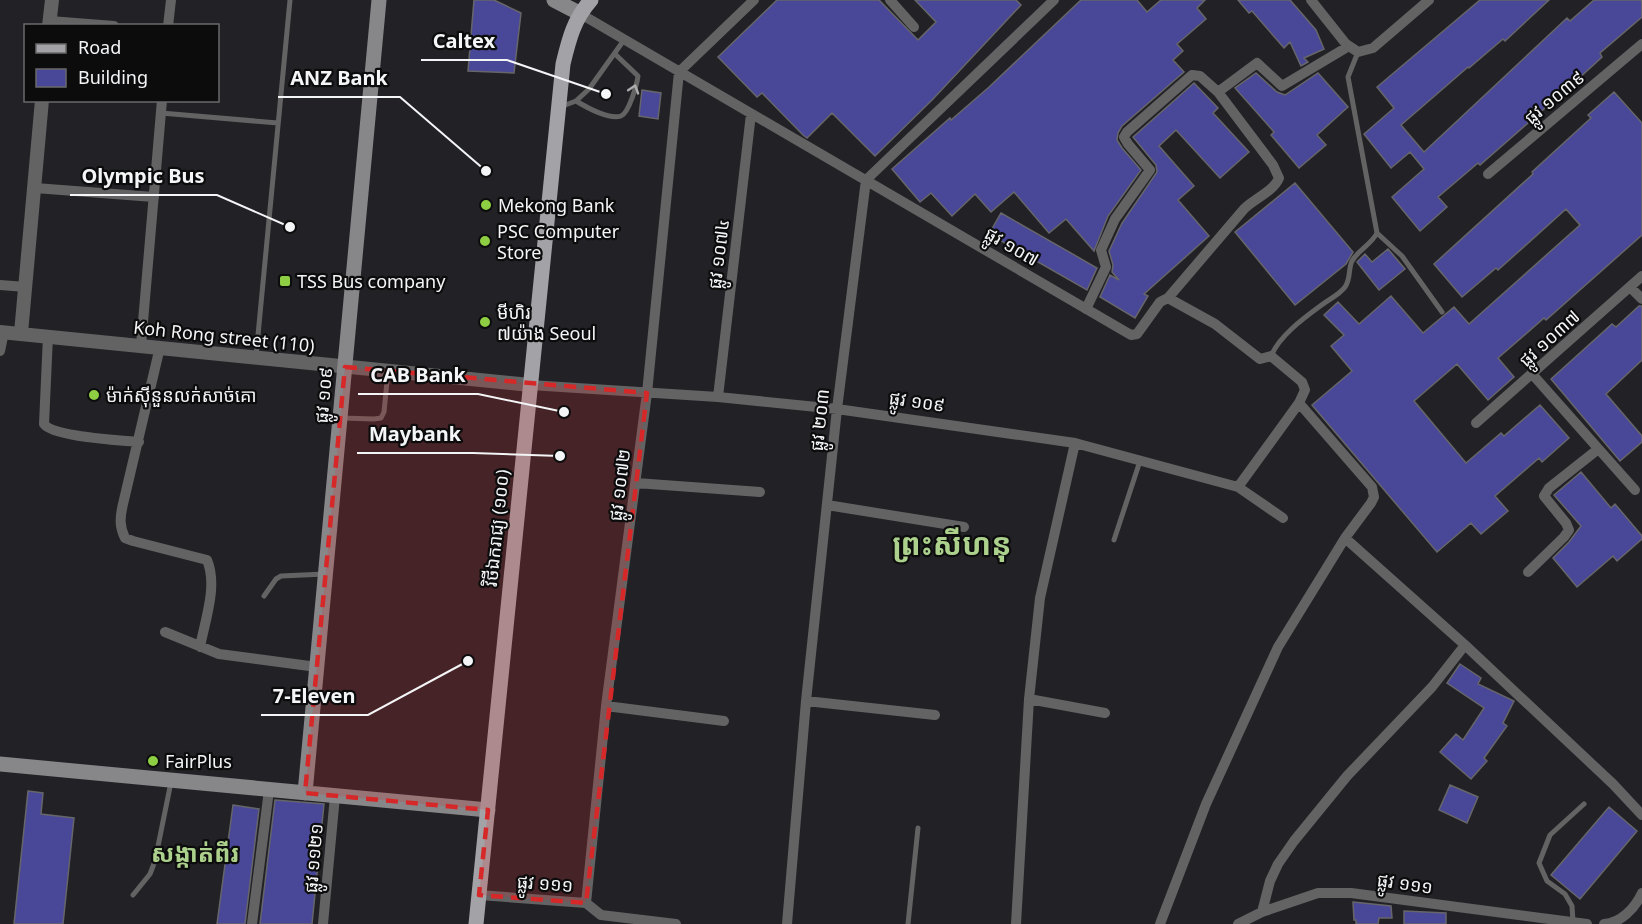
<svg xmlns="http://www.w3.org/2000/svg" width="1642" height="924" viewBox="0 0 1642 924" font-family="Georgia,'Noto Sans Khmer',serif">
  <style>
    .building { fill: #494797; stroke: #66666a; stroke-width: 1.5 }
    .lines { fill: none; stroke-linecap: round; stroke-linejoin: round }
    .service { stroke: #636364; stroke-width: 5 }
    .minor { stroke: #636364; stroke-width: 10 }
    .tertiary { stroke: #636364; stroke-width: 14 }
    .secondary { stroke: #87878a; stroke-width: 15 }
    .primary { stroke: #a3a3a7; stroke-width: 15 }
    .oneway { stroke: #acacae }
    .marked { fill: #d62828; fill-opacity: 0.2; stroke: #d62828; stroke-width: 4.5; stroke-dasharray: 12 8; stroke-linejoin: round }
    .poi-dot { fill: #8ece43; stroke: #0c0c0d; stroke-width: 2 }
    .labels { text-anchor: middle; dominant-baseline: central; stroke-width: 4.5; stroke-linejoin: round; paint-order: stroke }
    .street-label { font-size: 18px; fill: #f4f5f7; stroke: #0c0c0d }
    .poi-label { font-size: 18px; fill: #f4f5f7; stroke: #0c0c0d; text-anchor: start }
    .district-label { font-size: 24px; font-weight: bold; fill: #acd18c; stroke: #0c0c0d }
    .town-label { font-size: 30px; font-weight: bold; fill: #acd18c; stroke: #0c0c0d }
    .leader { fill: none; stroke: #f4f5f7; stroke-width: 2 }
    .callout-dot { fill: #f4f5f7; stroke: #0c0c0d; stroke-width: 2 }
    .callout-label { font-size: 20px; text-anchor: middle; font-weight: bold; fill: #f4f5f7; stroke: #0c0c0d; stroke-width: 4.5; stroke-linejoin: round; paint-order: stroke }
  </style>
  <rect width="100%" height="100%" fill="#222226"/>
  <!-- building -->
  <path class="building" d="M474,0H494L521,13L514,73L468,71Z
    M777,0H879L918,40L936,22L915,0H1016L1021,5L933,99L875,156L832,113L807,138L803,135L762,93L757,97L718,57Z
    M1081,0H1137L1147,12L1161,0H1205L1197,8L1206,19L1177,44L1183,51L1173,60L1184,72L1122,126L1118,133L1117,140L1122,148L1141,170L1108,216L1094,251L1066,219L1049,233L1014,192L991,212L975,194L952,216L931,193L920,202L892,169L950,118L951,120L988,88Z
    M1238,0H1290L1316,30L1324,49L1304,58L1308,62L1301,66L1290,42L1284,48L1252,11L1249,13Z
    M1480,0H1549L1505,41L1503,39L1469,68L1468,67L1401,125L1424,152L1567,18L1570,21L1594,0H1642V17L1600,53L1602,57L1577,80L1480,165L1478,163L1438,197L1447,207L1420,231L1392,197L1424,169L1410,152L1391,168L1364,134L1394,108L1377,87Z
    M1256,73L1277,92L1285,95L1318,73L1348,107L1317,135L1326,145L1299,168L1271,135L1274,132L1235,88Z
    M1194,83L1218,108L1213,113L1249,152L1220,178L1176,130L1159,146L1194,186L1178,200L1209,236L1144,294L1148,296L1135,318L1100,297L1110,275L1119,280L1112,272L1113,265L1109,251L1122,223L1157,172L1156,165L1133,137Z
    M642,90L661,93L658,119L639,116Z
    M1614,92L1642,123V235L1546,320L1544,318L1498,358L1514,377L1488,400L1457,364L1414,401L1466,463L1501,433L1504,436L1540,405L1569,438L1542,462L1539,458L1495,496L1508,511L1481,534L1471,523L1437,552L1312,405L1352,371L1331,346L1344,335L1324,315L1338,302L1359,324L1391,296L1423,333L1454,307L1469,324L1580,225L1566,209L1498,270L1496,268L1462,297L1434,264L1533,174L1532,172L1591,118L1588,115Z
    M1295,183L1353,252L1346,264L1295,305L1235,232Z
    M1001,213L1097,268L1087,290L989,234Z
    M1388,249L1405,269L1379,290L1357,262L1365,254L1372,262Z
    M1639,306H1642V360L1606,394L1642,436V442L1620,461L1551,379L1612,324L1616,327Z
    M1581,472L1611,508L1615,504L1642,536V539L1617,561L1613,556L1577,587L1553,558L1569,542L1581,526L1554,495Z
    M1460,664L1481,678L1478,684L1514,701L1503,723L1507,726L1484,758L1487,761L1471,779L1440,752L1456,734L1463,740L1484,708L1447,683Z
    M1450,785L1478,797L1467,823L1439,810Z
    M28,791L43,793L41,814L74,818L63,924H14Z
    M275,800L324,804L312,924H260Z
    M233,805L259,809L245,924H217Z
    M1609,807L1637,831L1580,899L1551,875Z
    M1353,902L1391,906L1392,918H1379L1378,924H1356V920H1354Z
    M1404,911L1446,913V924H1404Z"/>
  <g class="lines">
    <!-- service -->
    <path class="service" d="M576,101C586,107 609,120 621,116C629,113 637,84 638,76L615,54
      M560,107L576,101L589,89L624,40
      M161,113L278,123
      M1377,233L1402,256L1442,312
      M256,356L290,0
      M1271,356C1280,335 1304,318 1323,304C1330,299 1340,294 1345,287C1351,279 1348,269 1352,261C1358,250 1371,245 1377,233L1348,77L1358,52
      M342,418L374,419L381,418L384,412L388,371
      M1114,540L1140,461
      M264,596L276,579L281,576L325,574
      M133,895L150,874L155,861L171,782
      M1573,922L1572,906L1565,894L1547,881L1539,863L1550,835L1584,804
      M908,924L918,828"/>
    <!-- minor -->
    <path class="minor" d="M890,0L914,27
      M1311,0L1346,44L1358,52L1373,48L1429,0
      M579,13L1131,335L1137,334L1160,302L1168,298L1215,324L1260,359L1271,356L1302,382L1305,390L1299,403L1238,487
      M50,21L114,26
      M168,26L171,0
      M1218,92L1257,63L1282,86L1349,46
      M1488,174L1642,44
      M35,188L154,197
      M0,285L26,287
      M1630,287L1642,299
      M1086,309L1106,267L1101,250L1115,219L1150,170L1128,144L1124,137L1127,132L1192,75L1200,76L1218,92L1273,165L1279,178C1274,191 1254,199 1244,209L1168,298
      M48,336L44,424C53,437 120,440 139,442
      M141,345L162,100
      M160,347L123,504C120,517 119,526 125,538L133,541L207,560C218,586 205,620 200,647
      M0,351L4,332
      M1533,375L1635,490
      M530,385L718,397L837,409L1075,443L1238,487L1283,518
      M718,397L751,114
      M1476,423L1642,276
      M636,483L760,492
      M827,505L964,527
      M1345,538L1465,645L1613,784L1642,815
      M1528,572L1564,537L1569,530L1566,523L1544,496L1549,488L1597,450
      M165,632L219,654L317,667
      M1029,699L1105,713
      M806,701L935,715
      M606,706L724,721
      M479,895L586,903L601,915L676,924
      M586,903L606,706L647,393L679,72L754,0
      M1262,912L1270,881L1278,864L1294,841L1347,776L1432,687L1465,645
      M252,924L269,790
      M323,924L335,796
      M787,924L806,701L837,409L866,180L1054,0
      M1016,924L1029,699L1040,598L1075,443
      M1160,924L1206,804L1278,647L1345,538L1371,503L1374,497L1372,487L1299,403
      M1238,924L1262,912L1318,893H1351L1587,924
      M1604,924C1621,923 1635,908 1642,893"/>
    <!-- tertiary -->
    <path class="tertiary" d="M49,26L52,0
      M0,332L530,385
      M21,333L42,100"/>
    <!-- secondary -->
    <path class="secondary" d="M554,0L579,13
      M0,764L488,810
      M305,793L379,0"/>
    <!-- primary -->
    <path class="primary" d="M476,924L563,64C569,39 574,19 591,0"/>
  </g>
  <!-- one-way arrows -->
  <defs><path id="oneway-chevron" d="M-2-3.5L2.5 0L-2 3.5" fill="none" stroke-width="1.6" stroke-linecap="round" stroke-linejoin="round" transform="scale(1.5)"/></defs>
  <use class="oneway" href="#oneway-chevron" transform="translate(634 89) rotate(-72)"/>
  <!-- marked area -->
  <path class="marked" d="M345,367L647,393L586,903L479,895L488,810L305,793Z"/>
  <!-- markers -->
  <g class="poi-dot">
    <circle cx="486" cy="205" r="6"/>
    <circle cx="485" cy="241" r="6"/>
    <rect x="279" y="275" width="12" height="12" rx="3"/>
    <circle cx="485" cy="322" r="6"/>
    <circle cx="94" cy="395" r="6"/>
    <circle cx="153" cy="761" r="6"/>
  </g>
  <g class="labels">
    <!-- street labels -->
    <g class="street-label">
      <text transform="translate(1554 97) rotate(-40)">ផ្លូវ ១០៣៩</text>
      <text transform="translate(1012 246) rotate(30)">ផ្លូវ ១០៧</text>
      <text transform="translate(718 254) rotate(-83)">ផ្លូវ ១០៧៤</text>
      <text transform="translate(224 336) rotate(6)">Koh Rong street (110)</text>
      <text transform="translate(1549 338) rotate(-42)">ផ្លូវ ១០៣៧</text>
      <text transform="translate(323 395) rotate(-85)">ផ្លូវ ១០៩</text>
      <text transform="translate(917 401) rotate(8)">ផ្លូវ ១០៩</text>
      <text transform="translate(819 420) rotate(-84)">ផ្លូវ ២០៣</text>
      <text transform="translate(619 485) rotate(-83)">ផ្លូវ ១០៧២</text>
      <text transform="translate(496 528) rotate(-84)">វិថីឯករាជ្យ (១០០)</text>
      <text transform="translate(313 858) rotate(-85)">ផ្លូវ ១១២១</text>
      <text transform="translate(545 883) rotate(4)">ផ្លូវ ១១១</text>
      <text transform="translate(1405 883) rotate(8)">ផ្លូវ ១១១</text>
    </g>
    <!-- poi labels -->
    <g class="poi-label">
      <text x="498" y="205">Mekong Bank</text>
      <text x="497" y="231">PSC Computer<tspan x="497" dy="21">Store</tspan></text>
      <text x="297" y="281">TSS Bus company</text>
      <text x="497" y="312">មីហិរ<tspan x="497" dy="21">៧យ៉ាង Seoul</tspan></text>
      <text x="106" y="395">ម៉ាក់សុីនួនលក់សាច់គោ</text>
      <text x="165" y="761">FairPlus</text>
    </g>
    <!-- district labels -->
    <g class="district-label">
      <text x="195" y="852">សង្កាត់ពីរ</text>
    </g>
    <!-- town labels -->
    <g class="town-label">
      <text x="952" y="543">ព្រះសីហនុ</text>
    </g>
  </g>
  <!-- callouts -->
  <path class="leader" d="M606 94L507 60H421M486 171L400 97H278M290 227L217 195H70M564 412L478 394H358M560 456L473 453H357M468 661L368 715H261"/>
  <g class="callout-dot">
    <circle cx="606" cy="94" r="6"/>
    <circle cx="486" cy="171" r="6"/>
    <circle cx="290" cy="227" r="6"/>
    <circle cx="564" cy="412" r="6"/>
    <circle cx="560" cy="456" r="6"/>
    <circle cx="468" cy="661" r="6"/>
  </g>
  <g class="callout-label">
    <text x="464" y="48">Caltex</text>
    <text x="339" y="85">ANZ Bank</text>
    <text x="143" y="183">Olympic Bus</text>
    <text x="418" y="382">CAB Bank</text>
    <text x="415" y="441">Maybank</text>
    <text x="314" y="703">7-Eleven</text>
  </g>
  <!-- legend -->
  <rect x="24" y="24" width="195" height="78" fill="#0c0c0d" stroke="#69696b" stroke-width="1.5"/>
  <rect x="36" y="44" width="30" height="9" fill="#a3a3a7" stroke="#69696b" stroke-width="1.5"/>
  <text x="78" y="54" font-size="18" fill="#f4f5f7">Road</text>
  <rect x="36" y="69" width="30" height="18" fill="#494797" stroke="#69696b" stroke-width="1.5"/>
  <text x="78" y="84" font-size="18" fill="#f4f5f7">Building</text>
</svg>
